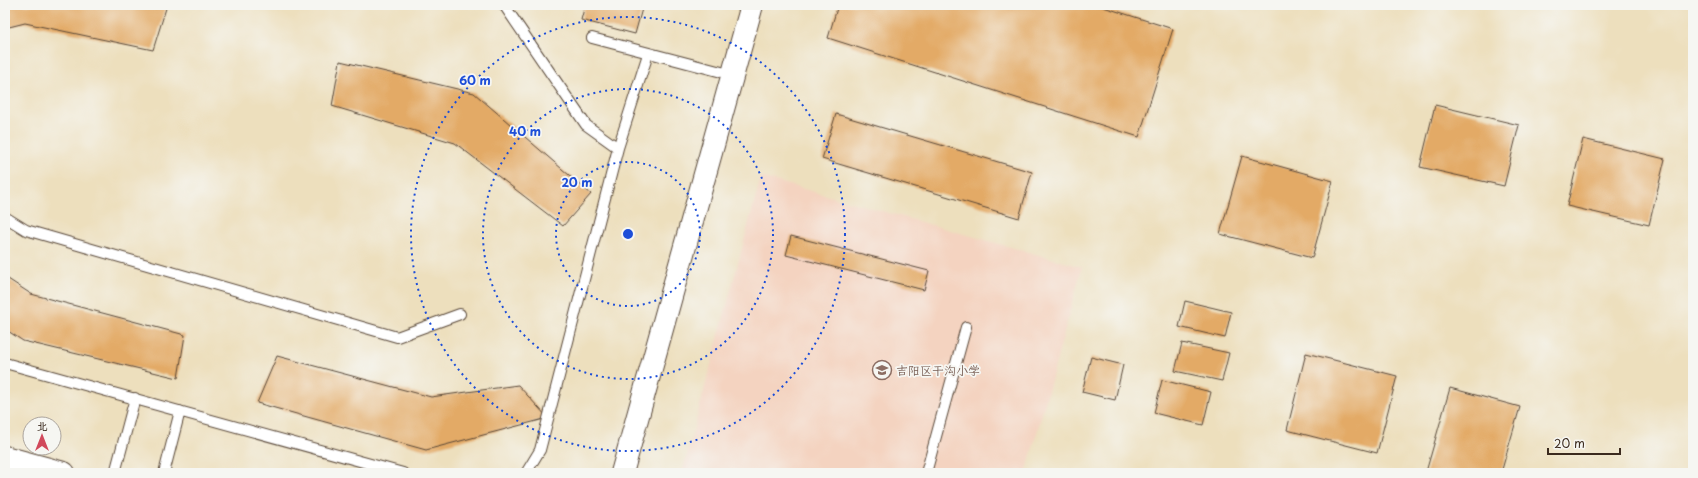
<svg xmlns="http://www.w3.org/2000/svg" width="1698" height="478" viewBox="0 0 1698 478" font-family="'Playpen Sans','LXGW WenKai TC',sans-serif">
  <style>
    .built { fill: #f4d3c0 }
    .building { fill: #e3aa66 }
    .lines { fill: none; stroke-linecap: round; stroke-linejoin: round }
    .lane-casing { stroke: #564536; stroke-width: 12 }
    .secondary-casing { stroke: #564536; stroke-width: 24 }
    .lane { stroke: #fff; stroke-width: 10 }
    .secondary { stroke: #fff; stroke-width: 22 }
    .ring { fill: none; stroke: #1d4ed8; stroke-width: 2; stroke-dasharray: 2 4 }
    .labels { text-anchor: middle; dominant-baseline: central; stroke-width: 3.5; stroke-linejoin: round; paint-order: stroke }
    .education-label { font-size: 12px; fill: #785e54; stroke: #f6f6f2; text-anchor: start }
    .centre { fill: #1d4ed8; stroke: #f6f6f2; stroke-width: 2 }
    .ring-label { font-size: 12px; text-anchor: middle; font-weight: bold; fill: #1d4ed8; stroke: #f6f6f2; stroke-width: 3.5; stroke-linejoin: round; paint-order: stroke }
  </style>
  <rect width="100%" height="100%" fill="#f6f6f2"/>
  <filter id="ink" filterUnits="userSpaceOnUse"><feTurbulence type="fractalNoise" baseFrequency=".025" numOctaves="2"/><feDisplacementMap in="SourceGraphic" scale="8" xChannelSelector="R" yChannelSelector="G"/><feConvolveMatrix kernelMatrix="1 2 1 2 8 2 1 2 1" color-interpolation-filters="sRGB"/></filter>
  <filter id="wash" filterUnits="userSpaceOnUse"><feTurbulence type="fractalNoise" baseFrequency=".012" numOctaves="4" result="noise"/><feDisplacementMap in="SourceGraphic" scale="16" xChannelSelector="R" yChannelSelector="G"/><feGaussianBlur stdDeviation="0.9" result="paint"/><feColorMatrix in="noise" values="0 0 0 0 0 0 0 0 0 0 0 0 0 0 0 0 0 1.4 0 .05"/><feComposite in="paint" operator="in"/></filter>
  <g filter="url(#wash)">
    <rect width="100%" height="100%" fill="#eddfbd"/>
    <!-- built -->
    <path class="built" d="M761,177L1082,267L1026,473H682Z"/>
    <g id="blocks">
      <!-- building -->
      <path class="building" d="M5,5H167L153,50L25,23L5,28Z
        M585,5H643L635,34L581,20Z
        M838,5H1097L1173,29L1139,137L828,38Z
        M340,61L474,93L591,194L563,226L455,143L332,106Z
        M1435,105L1519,125L1504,186L1420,167Z
        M836,114L1032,172L1019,218L822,159Z
        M1583,139L1665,159L1649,225L1567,206Z
        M1242,156L1333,181L1312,258L1220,234Z
        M791,236L929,271L924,290L786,255Z
        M5,277L31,294L185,335L178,378L23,341L5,329Z
        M1185,301L1231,312L1225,338L1179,327Z
        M1182,343L1229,353L1222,381L1175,371Z
        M1306,353L1397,376L1377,453L1287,430Z
        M277,356L431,397L518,385L548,418L426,450L257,403Z
        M1091,357L1123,365L1115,400L1082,392Z
        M1162,380L1211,392L1203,425L1154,413Z
        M1450,388L1520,407L1501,473L1426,472Z"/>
    </g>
  </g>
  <g filter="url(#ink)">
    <use href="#blocks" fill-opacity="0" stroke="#564536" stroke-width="1"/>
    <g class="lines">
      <defs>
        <path id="lane" d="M504,5L586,125L618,148
          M592,38L733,75
          M5,217L26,230L397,337L460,314
          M5,363L403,473
          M115,473L135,398
          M164,473L180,411
          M526,473L540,450L618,148L648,54
          M926,473L966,327"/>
        <path id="secondary" d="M5,457L64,473
          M622,473L752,5"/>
      </defs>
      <!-- lane casing -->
      <use href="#lane" class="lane-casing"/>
      <!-- secondary casing -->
      <use href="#secondary" class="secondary-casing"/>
      <!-- lane -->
      <use href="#lane" class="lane"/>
      <!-- secondary -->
      <use href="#secondary" class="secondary"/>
    </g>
  </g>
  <!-- distance rings -->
  <g class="ring">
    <circle cx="628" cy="234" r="72"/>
    <circle cx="628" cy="234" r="145"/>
    <circle cx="628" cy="234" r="217"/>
  </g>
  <!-- icons -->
  <defs>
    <symbol id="school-ring" viewBox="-11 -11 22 22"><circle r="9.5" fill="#f6f6f2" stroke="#8d6e63" stroke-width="1.5"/><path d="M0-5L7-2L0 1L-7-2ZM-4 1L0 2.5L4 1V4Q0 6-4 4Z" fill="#8d6e63"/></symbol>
  </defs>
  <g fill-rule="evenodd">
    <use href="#school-ring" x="871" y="359" width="22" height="22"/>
  </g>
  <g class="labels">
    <!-- education labels -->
    <g class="education-label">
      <text x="896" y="370">吉阳区干沟小学</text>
    </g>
  </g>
  <circle cx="628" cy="234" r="6" class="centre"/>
  <g class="ring-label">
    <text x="475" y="85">60 m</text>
    <text x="525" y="136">40 m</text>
    <text x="577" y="187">20 m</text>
  </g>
  <!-- margin -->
  <rect width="1698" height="478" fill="none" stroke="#f6f6f2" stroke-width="20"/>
  <!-- north arrow -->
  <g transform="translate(42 436)"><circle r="19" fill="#f6f6f2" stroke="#aba49d"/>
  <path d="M0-3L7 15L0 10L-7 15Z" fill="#d1495b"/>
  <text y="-6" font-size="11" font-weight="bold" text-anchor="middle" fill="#3b2a1e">北</text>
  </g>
  <!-- scale -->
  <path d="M1548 448v6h72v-6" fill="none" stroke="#3b2a1e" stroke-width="2"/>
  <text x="1554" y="448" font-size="12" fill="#3b2a1e" stroke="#f6f6f2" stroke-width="3" paint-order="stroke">20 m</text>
</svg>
